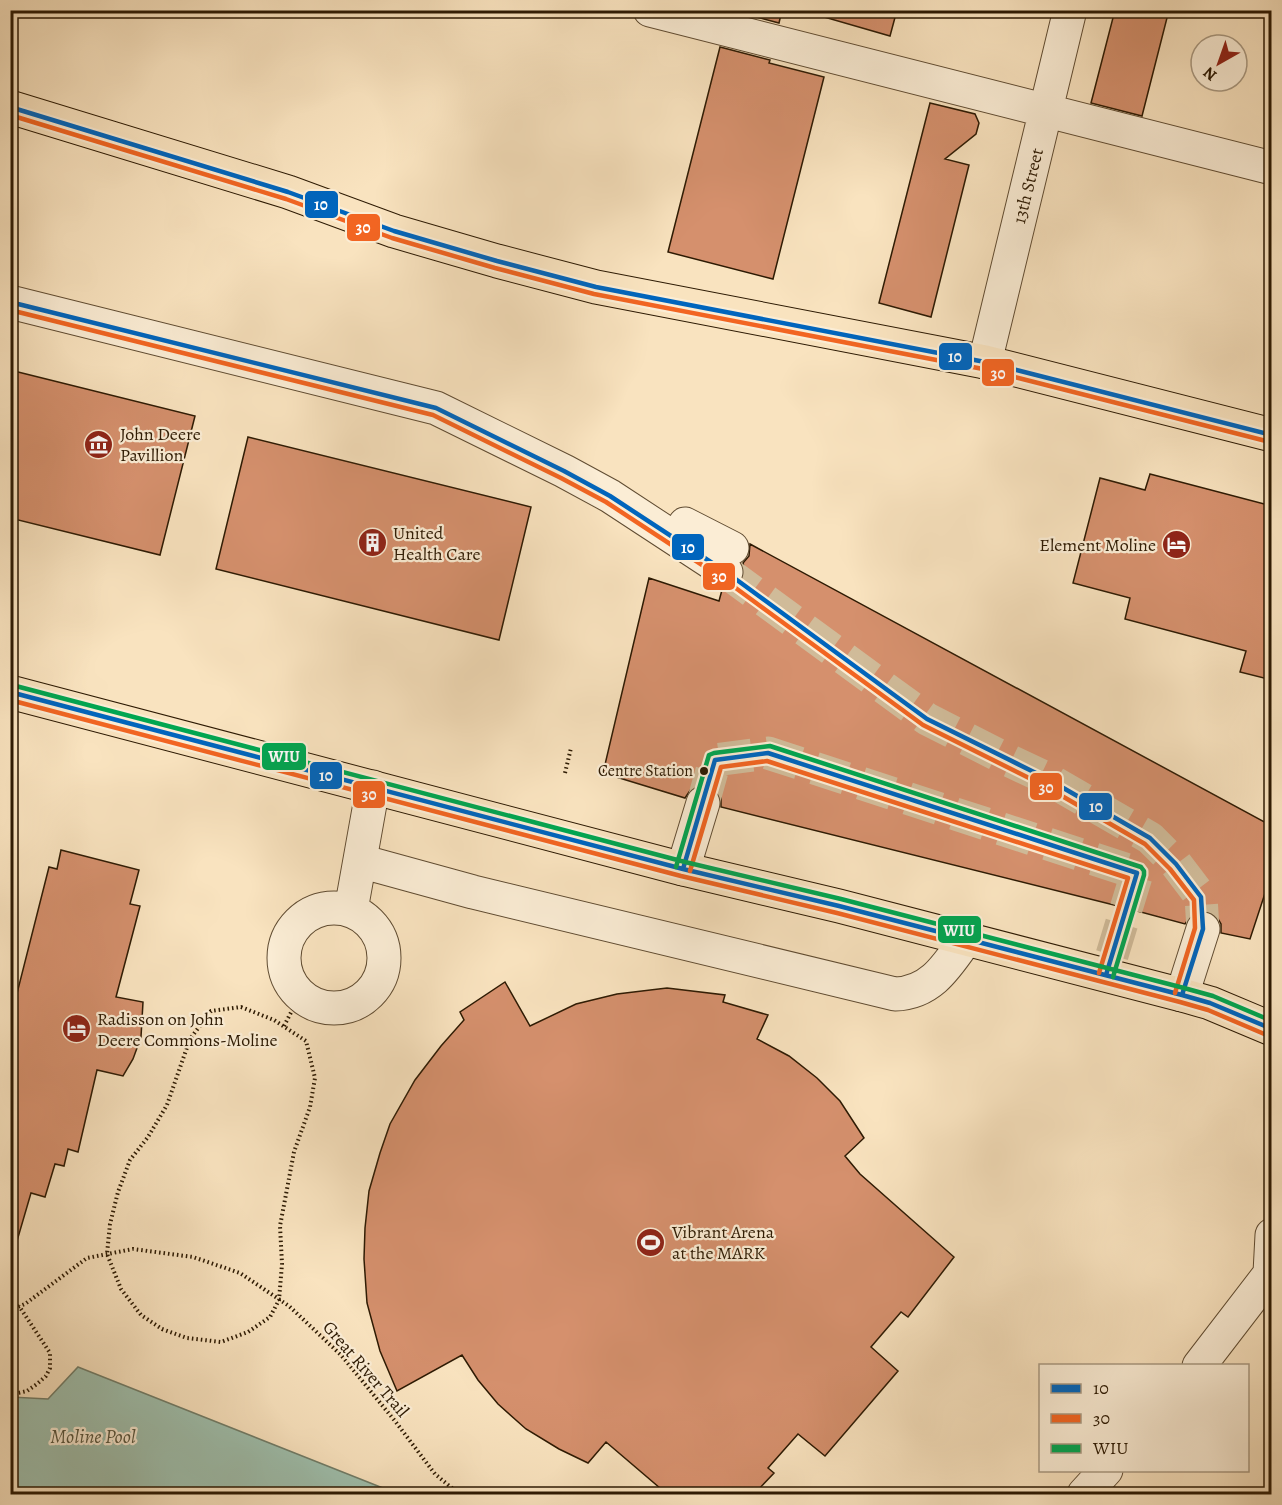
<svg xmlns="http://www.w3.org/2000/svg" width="1282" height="1505" viewBox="0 0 1282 1505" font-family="Alegreya,serif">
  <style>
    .water { fill: #9ebfad; stroke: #717d69; stroke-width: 1.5 }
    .building { fill: #d5906d; stroke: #2d1a03; stroke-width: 1.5 }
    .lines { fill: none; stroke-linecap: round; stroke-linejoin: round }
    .minor-tunnel { stroke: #d0bb99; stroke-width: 33; stroke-dasharray: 33 16; stroke-linecap: butt }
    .minor-casing { stroke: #604c32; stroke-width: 35 }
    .major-casing { stroke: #2d1a03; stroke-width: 35 }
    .path { stroke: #2d1a03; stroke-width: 4; stroke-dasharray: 1.5 3; stroke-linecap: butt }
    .minor { stroke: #fbedd5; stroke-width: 33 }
    .major { stroke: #f9e3bf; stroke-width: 33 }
    .bus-1-casing { stroke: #fbedd5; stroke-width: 9 }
    .bus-2-casing { stroke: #fbedd5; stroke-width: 9 }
    .bus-3-casing { stroke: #fbedd5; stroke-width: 9 }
    .bus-1 { stroke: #0065bd; stroke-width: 4.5 }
    .bus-2 { stroke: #f26522; stroke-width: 4.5 }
    .bus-3 { stroke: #00a651; stroke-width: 4.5 }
    .bus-dot { fill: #2d1a03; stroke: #fbedd5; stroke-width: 2 }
    .labels { text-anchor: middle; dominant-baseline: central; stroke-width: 4.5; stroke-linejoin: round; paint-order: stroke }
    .bus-label { font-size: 16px; fill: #2d1a03; stroke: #fbedd5; text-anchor: end }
    .street-label { font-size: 18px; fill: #2d1a03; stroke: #fbedd5 }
    .poi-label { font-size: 18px; fill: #2d1a03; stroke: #fbedd5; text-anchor: start }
    .water-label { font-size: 20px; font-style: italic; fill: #55543e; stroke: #fbedd5 }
    .line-badge { stroke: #fbedd5; stroke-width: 2 }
    .badge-label { font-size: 16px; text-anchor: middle; font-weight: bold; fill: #fff }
  </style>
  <rect width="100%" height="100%" fill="#f9e3bf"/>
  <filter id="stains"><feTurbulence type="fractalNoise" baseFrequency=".00333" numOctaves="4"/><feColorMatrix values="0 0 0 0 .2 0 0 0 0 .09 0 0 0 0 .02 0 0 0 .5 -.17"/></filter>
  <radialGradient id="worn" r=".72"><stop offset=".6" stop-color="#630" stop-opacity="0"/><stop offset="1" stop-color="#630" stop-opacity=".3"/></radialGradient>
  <!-- water -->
  <path class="water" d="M78,1367L398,1494H11V1397L48,1399Z"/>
  <!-- building -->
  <path class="building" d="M730,10H782L779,23Z
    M825,10H897L890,36L824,17Z
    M1115,10H1169L1142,116L1091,103Z
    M720,47L770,60L769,63L824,77L773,279L668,252Z
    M930,103L975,114L979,123L976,134L945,159L969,165L931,317L879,303Z
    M10,370L195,416L160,555L10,518Z
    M248,437L531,507L499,640L216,569Z
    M1150,474L1272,506V680L1240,672L1246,651L1125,619L1130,598L1073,583L1100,478L1145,490Z
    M750,544L1272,826V872L1250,939L1221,933V924L1217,917L1208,911H1200L1191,915L1185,924L1126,908L721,807V798L717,791L708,785H699L691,789L685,798L603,773L649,578L719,601L722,590L726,591L734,589L742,582L745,572L743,563L749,556Z
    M61,850L139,870L130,904L140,906L116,997L143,1002L141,1037L133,1059L123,1076L97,1070L78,1152L68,1149L64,1166L55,1164L45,1197L31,1193L17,1241L10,1240V1021L49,867L57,869Z
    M505,982L530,1026L576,1004L617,994L667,988L725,995L723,1002L768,1015L757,1039L789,1056L817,1078L840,1101L864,1138L845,1156L860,1174L954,1257L908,1317L901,1312L871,1347L898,1371L825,1456L798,1434L768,1468L774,1473L754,1494H667L606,1442L588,1463L559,1449L526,1429L498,1404L478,1380L462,1355L397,1391L380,1351L367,1303L364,1259L365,1228L369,1191L380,1153L390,1124L415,1080L441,1046L464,1020L460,1012Z"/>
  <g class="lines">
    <!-- minor-tunnel -->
    <path class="minor-tunnel" d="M726,572L927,719L1002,757L1046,778L1150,838L1176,864L1201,897L1203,929
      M703,803L715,760L768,753L1137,873L1106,975"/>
    <defs>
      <path id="minor" d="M650,10L1272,168
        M10,302L436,408L564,471L610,496L726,572
        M985,362L1070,10
        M685,524L732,548
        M360,861L473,892L895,994C931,993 947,966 966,939
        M683,869L703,803
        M284 958a50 50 0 1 1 100 0a50 50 0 1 1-100 0Z
        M351,910L373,787
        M1182,995L1203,929
        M1270,1273L1272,1235
        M1199,1366L1272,1271
        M1084,1494L1106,1470"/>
      <path id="major" d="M10,107L288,192L394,231L497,261L596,287L985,362L1272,435
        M10,692L683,869L839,906L1182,995L1210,1003L1272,1029"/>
    </defs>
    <!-- minor casing -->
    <use href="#minor" class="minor-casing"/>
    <!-- major casing -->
    <use href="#major" class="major-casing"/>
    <!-- path -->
    <path class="path" d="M565,773L571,748
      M241,1007L274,1020L306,1041L315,1078L310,1107L294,1152L280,1226L282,1264L279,1300L270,1317L248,1332L221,1342L187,1338L162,1329L141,1315L121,1289L107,1254L110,1224L118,1192L130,1160L148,1137L167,1105L190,1039L211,1011Z
      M284,1026L300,995
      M10,1310L25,1304L87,1258L133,1249L193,1257L240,1273L289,1306L341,1355L395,1421L435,1474L459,1494
      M10,1391L18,1393L27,1391L37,1384L46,1376L50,1368V1353L19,1306"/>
    <!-- minor -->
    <use href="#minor" class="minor"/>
    <!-- major -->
    <use href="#major" class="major"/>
    <defs>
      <path id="bus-1" d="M10,107L288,192L394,231L497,261L596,287L985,362L1272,435
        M10,302L436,408L564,471L610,496L726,572L927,719L1046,778L1150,838L1176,864L1201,897L1203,929L1182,995
        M10,692L683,869L839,906L1182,995L1210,1003L1272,1029
        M683,869L715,760L768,753L1137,873L1106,975"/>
      <path id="bus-2" d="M10,115L286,199L392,238L495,268L594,294L983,369L1270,442
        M10,310L433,415L561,478L606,502L722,578L923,725L1043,785L1145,844L1170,869L1194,900L1195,928L1175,993
        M10,700L681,876L837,913L1180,1002L1208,1010L1269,1036
        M690,871L721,767L767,761L1128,878L1099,973"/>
      <path id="bus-3" d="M12,685L685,862L841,899L1184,988L1213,996L1272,1021
        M676,867L709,755L714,753L770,746L1141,867L1144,871V875L1113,977"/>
    </defs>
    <!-- bus-1 casing -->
    <use href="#bus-1" class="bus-1-casing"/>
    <!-- bus-2 casing -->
    <use href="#bus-2" class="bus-2-casing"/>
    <!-- bus-3 casing -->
    <use href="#bus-3" class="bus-3-casing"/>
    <!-- bus-1 -->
    <use href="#bus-1" class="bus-1"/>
    <!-- bus-2 -->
    <use href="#bus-2" class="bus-2"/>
    <!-- bus-3 -->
    <use href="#bus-3" class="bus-3"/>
  </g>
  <!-- icons -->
  <defs>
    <symbol id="museum-disc" viewBox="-11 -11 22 22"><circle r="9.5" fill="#8f2418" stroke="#fbedd5"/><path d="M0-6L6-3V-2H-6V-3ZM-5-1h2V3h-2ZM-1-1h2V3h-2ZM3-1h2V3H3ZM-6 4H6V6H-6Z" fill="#fff"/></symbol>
    <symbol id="building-disc" viewBox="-11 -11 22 22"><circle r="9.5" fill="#8f2418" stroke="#fbedd5"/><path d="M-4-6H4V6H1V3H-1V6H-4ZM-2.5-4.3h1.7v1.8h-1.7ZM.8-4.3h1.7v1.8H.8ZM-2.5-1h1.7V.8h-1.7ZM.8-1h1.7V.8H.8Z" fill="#fff"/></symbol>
    <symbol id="hotel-disc" viewBox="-11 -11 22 22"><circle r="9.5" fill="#8f2418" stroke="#fbedd5"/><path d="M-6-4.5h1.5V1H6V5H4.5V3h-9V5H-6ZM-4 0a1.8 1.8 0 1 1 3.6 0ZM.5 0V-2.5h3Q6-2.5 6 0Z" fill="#fff"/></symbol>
    <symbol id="stadium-disc" viewBox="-11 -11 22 22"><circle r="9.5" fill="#8f2418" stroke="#fbedd5"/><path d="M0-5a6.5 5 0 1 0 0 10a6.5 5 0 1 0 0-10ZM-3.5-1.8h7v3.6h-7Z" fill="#fff"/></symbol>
  </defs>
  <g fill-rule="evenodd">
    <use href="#museum-disc" x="82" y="428" width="33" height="33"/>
    <use href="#building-disc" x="356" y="526" width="33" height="33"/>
    <use href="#hotel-disc" x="1160" y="528" width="33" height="33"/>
    <use href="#hotel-disc" x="60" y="1012" width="33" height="33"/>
    <use href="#stadium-disc" x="634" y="1226" width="33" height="33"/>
  </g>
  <!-- markers -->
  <circle class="bus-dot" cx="704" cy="771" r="5"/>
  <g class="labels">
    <!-- bus labels -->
    <g class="bus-label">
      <text x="693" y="771">Centre Station</text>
    </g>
    <!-- street labels -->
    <g class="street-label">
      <text transform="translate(1028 186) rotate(-76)">13th Street</text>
      <text transform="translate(366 1369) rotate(49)">Great River Trail</text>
    </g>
    <!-- poi labels -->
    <g class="poi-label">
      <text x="120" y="434">John Deere<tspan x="120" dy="21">Pavillion</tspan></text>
      <text x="393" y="533">United<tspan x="393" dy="21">Health Care</tspan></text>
      <text x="1156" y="545" text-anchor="end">Element Moline</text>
      <text x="97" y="1019">Radisson on John<tspan x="97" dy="21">Deere Commons-Moline</tspan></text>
      <text x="672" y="1232">Vibrant Arena<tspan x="672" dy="21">at the MARK</tspan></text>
    </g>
    <!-- water labels -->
    <g class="water-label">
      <text x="93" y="1436">Moline Pool</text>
    </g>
  </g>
  <g class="line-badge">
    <rect x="304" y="190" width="35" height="29" rx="6" fill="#0065bd"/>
    <rect x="346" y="213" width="35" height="29" rx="6" fill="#f26522"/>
    <rect x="938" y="342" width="35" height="29" rx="6" fill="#0065bd"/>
    <rect x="981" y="358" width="34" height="29" rx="6" fill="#f26522"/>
    <rect x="671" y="533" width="34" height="28" rx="6" fill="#0065bd"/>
    <rect x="702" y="562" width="34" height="29" rx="6" fill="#f26522"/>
    <rect x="261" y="742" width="46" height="29" rx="6" fill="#00a651"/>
    <rect x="309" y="761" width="34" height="29" rx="6" fill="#0065bd"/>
    <rect x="1029" y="772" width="34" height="29" rx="6" fill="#f26522"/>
    <rect x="352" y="780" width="34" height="29" rx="6" fill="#f26522"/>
    <rect x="1078" y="792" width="35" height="29" rx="6" fill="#0065bd"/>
    <rect x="937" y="915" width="45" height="29" rx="6" fill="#00a651"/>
  </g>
  <g class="badge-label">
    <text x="321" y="210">10</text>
    <text x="363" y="233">30</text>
    <text x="955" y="362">10</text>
    <text x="998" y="379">30</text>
    <text x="688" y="553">10</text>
    <text x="719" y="582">30</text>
    <text x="284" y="762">WIU</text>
    <text x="326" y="781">10</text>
    <text x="1046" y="793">30</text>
    <text x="369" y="800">30</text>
    <text x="1096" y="812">10</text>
    <text x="959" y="936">WIU</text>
  </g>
  <!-- margin -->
  <rect width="1282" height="1505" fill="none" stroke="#f9e3bf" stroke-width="36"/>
  <rect x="12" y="12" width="1258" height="1481" fill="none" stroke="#2d1a03" stroke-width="3"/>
  <rect x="18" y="18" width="1246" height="1469" fill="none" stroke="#2d1a03" stroke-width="1.5"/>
  <!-- legend -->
  <rect x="1039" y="1364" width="210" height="108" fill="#fbedd5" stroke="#a99981" stroke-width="1.5"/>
  <rect x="1051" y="1384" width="30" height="9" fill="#0065bd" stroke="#a99981" stroke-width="1.5"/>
  <text x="1093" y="1394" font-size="18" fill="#2d1a03">10</text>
  <rect x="1051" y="1414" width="30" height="9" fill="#f26522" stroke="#a99981" stroke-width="1.5"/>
  <text x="1093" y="1424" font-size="18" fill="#2d1a03">30</text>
  <rect x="1051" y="1444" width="30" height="9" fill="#00a651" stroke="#a99981" stroke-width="1.5"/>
  <text x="1093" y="1454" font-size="18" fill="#2d1a03">WIU</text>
  <!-- north arrow -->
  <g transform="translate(1219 63) rotate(220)"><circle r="28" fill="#fbedd5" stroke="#a99981" stroke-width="1.5"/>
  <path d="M0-4.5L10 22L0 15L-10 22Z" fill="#8f2418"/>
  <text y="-9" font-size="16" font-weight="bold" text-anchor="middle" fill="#2d1a03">N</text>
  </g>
  <rect width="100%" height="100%" filter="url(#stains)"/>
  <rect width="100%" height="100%" fill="url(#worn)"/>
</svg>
